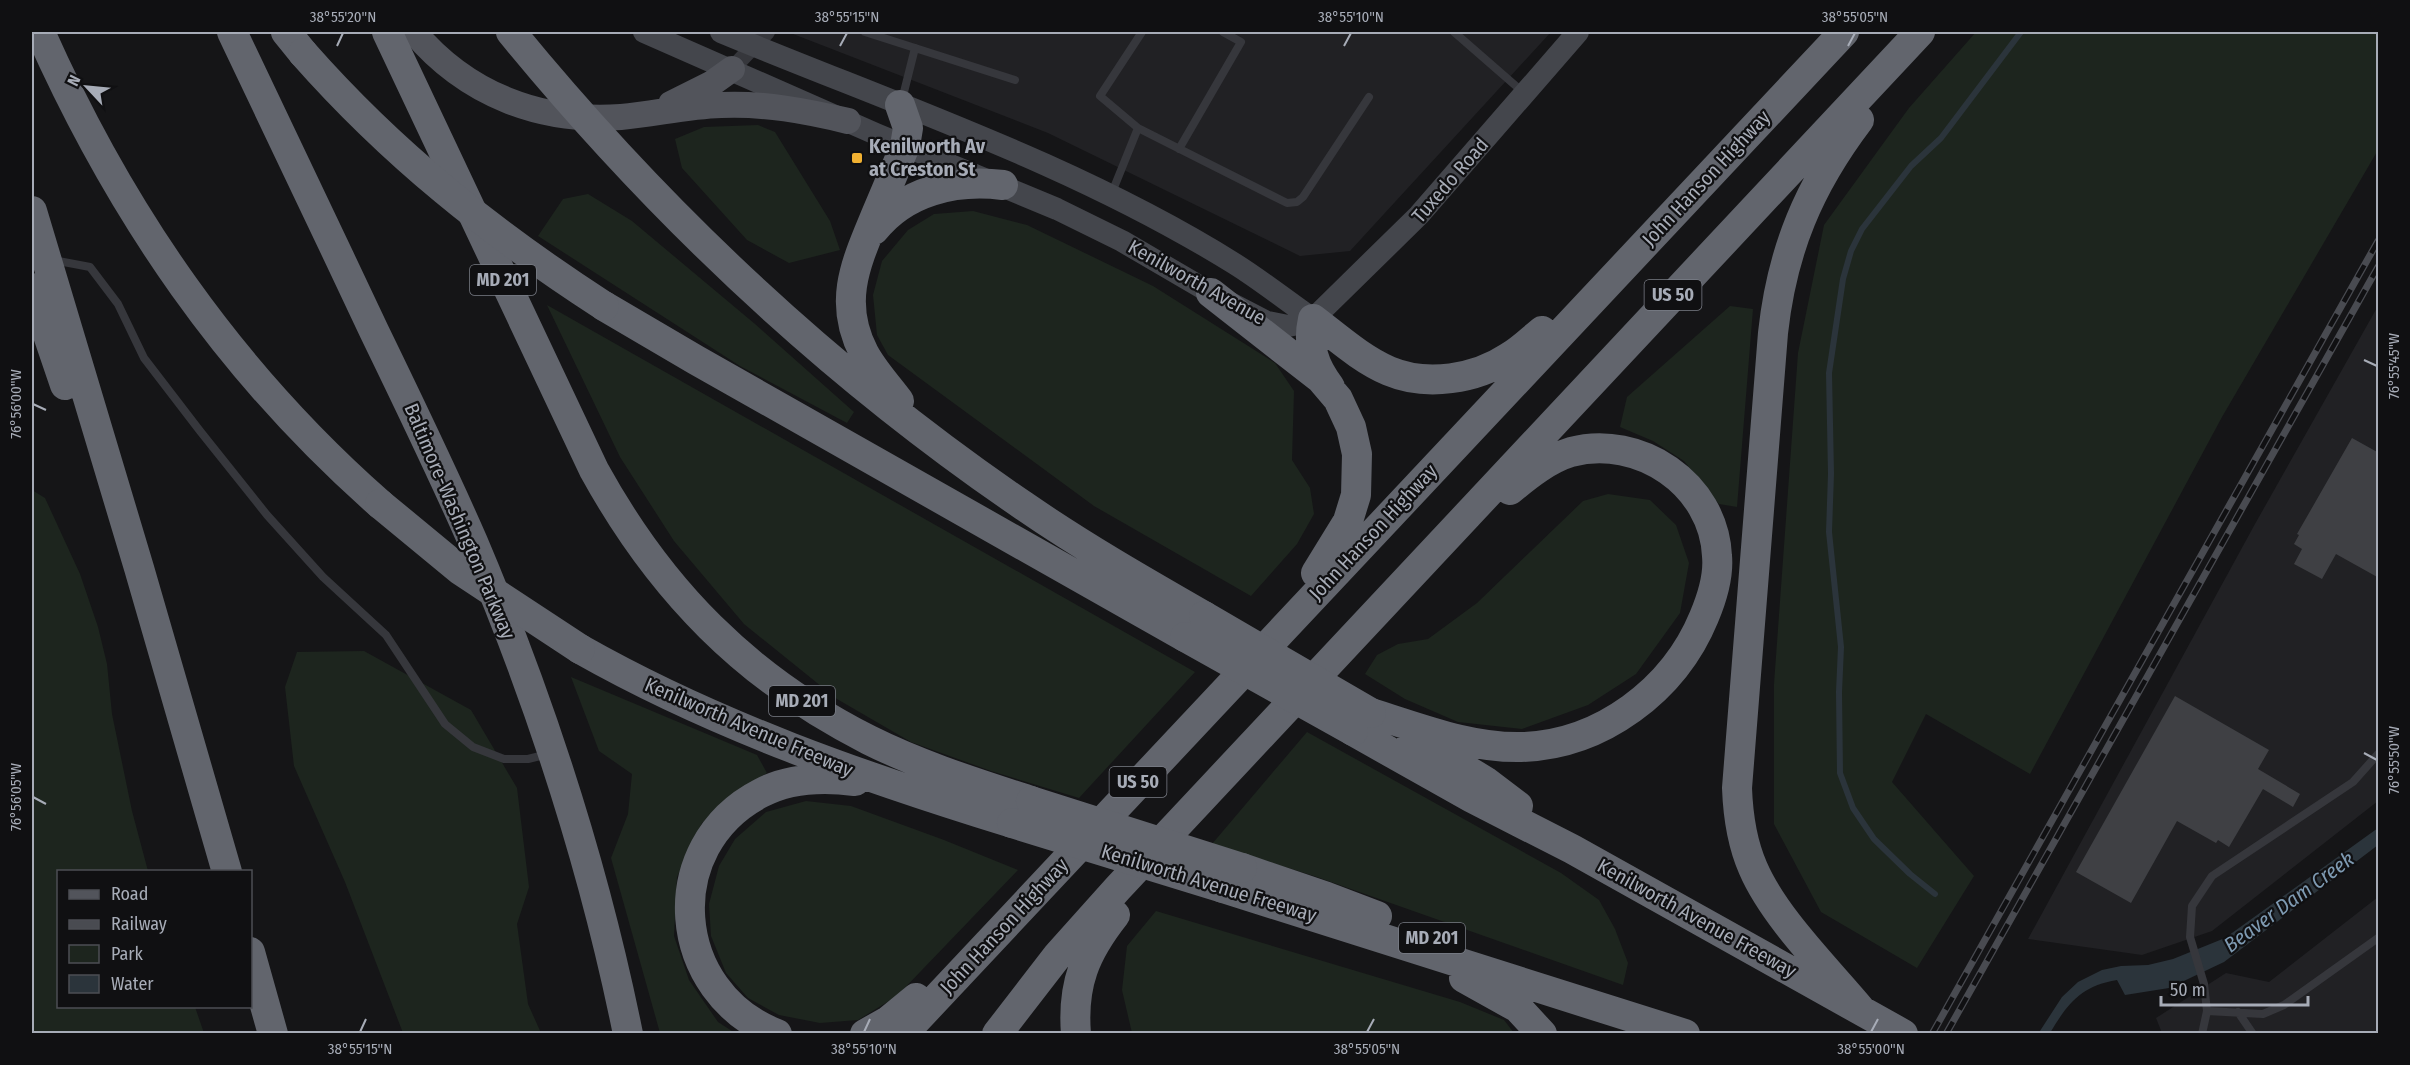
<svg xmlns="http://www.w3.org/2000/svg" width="2410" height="1065" viewBox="0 0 2410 1065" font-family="'Fira Sans Condensed',sans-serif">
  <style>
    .built { fill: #212124 }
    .green { fill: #1d251e }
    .water { fill: #2b343b }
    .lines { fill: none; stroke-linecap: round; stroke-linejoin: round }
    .stream { stroke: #2b343b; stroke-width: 6 }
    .building { fill: #3f4044 }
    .service { stroke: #36373c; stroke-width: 8 }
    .minor { stroke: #36373c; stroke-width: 16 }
    .secondary { stroke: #44464c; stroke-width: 22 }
    .primary { stroke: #52545b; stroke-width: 26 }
    .motorway { stroke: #62656d; stroke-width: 30 }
    .rail-casing { stroke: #494b51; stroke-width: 7 }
    .rail { stroke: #101012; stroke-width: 4.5; stroke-dasharray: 14; stroke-linecap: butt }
    .motorway-bridge { stroke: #62656d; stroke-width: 30 }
    .ticks { fill: none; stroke: #a7acb7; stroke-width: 2 }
    .poi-dot { fill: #f1b132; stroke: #101012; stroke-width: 2 }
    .labels { text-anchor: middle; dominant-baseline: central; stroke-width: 4.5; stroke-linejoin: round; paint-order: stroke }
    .shield { fill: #101012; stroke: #7a7d86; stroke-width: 1.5 }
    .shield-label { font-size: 18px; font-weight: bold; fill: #a7acb7 }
    .poi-label { font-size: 20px; font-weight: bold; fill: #a7acb7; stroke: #101012; text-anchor: start }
    .street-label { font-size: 20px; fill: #a7acb7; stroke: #101012 }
    .water-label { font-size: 21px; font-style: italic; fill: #7e9ab2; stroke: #101012 }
    .neatline { fill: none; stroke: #a7acb7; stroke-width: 2 }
    .ticks-label { font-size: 15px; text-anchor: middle; fill: #a7acb7 }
  </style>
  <rect width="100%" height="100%" fill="#151517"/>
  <!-- built -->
  <path class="built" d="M788,32H1551L1350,251L1300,256L1048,133Z
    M2378,306V801L2212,931L2142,955L2028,939L2255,524Z
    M2378,897V1033H2162L2156,1018L2226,973L2269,982Z"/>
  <!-- green -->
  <path class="green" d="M1976,32H2378V150L2222,417L2030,774L1926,714L1892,782L1974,876L1917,968L1821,912L1774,824V684L1798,353L1824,225L1909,108Z
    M758,125L775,132L830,221L840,250L789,263L747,240L682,168L675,139L704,127Z
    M588,194L632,221L755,324L854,412L847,423L740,366L538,236L563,199Z
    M973,211L1027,225L1153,286L1275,363L1294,391L1292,460L1310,488L1314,514L1297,544L1251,596L1094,506L888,355L877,335L873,295L882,261L908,230L934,214Z
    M547,305L1195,672L1079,798L991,771L911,742L837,699L744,624L674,541L620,457Z
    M1730,306L1753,309L1737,507L1719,504L1684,461L1653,441L1620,427L1627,397Z
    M32,490L45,498L80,574L98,627L107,664L112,714L132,811L148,871L58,872V1006L195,1007L204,1033H32Z
    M1608,494L1650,500L1676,525L1689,563L1680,613L1636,674L1588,705L1522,729L1458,722L1405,699L1365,674L1377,655L1398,644L1428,639L1477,603L1583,501Z
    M364,651L471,710L517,788L529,887L517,924L528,1004L541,1033H403L345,882L294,766L285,687L297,652Z
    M571,677L757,755L767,773L740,789L702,823L677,877L674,936L689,980L718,1022L735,1033H660L611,858L628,814L632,774L599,751Z
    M1307,732L1561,873L1599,900L1615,929L1628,963L1623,985L1314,876L1212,844Z
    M806,801L851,806L944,840L1018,870L897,996L858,1020L820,1023L779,1015L748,998L726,973L711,936L709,904L719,866L735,839L766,812Z
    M1156,911L1460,1002L1504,1020L1514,1033H1132L1122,990L1127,946Z"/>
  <!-- water -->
  <path class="water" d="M2378,828V845L2224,962L2169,988L2125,995L2117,980C2081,986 2068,1003 2050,1033L2038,1034L2062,997L2078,982L2102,970L2121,966L2148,965L2173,959L2225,938Z"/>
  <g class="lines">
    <!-- stream -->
    <path class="stream" d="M1935,894L1910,874L1874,839L1853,808L1840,773L1839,692L1841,647L1829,532L1831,474L1829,373L1843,279L1851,251L1862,229L1911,166L1941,138L2021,32"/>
  </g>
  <!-- building -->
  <path class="building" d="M2352,438L2379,453V578L2336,554L2322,579L2294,564L2302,549L2294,544L2299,535L2297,534Z
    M2175,696L2269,750L2258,769L2300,794L2293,807L2263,789L2229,847L2218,840L2216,843L2177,821L2131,903L2076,872Z"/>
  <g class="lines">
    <!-- service -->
    <path class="service" d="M865,32L1015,80
      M1454,32L1524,93
      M902,100L915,48
      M1138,128L1287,203L1297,202L1303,197L1369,97
      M1179,149L1241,42L1223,32
      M1111,195L1138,128L1100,96L1142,32
      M53,260L90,267L118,304L144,358L200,431L267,515L323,577L386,635L445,724L473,747L504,759H528L548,754
      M2207,1011L2263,1014L2284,1005L2378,938
      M2238,1012L2253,1034
      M2202,1034L2207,1011L2204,984L2190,937L2192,906L2212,876L2353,782L2378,754"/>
    <!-- minor -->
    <path class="minor" d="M732,69L767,32"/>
    <!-- secondary -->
    <path class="secondary" d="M644,32L876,134L1057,209L1122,241L1211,293L1267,322L1288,326L1304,323L1313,319L1419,215L1578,32
      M721,32C894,104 1075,164 1235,264C1262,281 1287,301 1313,319"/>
    <!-- primary -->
    <path class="primary" d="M414,32C466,94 540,123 621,117C655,114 687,106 721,105C764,103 806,111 848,121
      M671,104L711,84L732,69"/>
    <!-- motorway -->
    <path class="motorway" d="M40,32C121,214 230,372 380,504
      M232,32C279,131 327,231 374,331C408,401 442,471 473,542C540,700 594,866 628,1034
      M286,32L303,53
      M387,32L594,470C660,590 746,678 869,740C921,766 976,783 1031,801
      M511,32C660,214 829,373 1024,506C1082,546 1143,581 1204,616
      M1859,120C1809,186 1782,250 1773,333L1737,788C1738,815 1742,843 1753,868C1774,917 1826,968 1861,1010
      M32,211L139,568L227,872
      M874,230C905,191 955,179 1003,185
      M32,288L65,385
      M1211,293L1321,379L1338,399L1351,427L1357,454L1356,495L1348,521L1316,573
      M604,306L696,360L1185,637
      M1330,387C1314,366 1307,346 1313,319C1337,337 1361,359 1389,371C1427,387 1476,379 1509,357C1521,350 1531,340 1542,331
      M899,401C887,385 873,370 864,353C838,303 855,265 875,217C885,193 895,170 905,146L908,128L900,105
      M580,649C716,726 863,777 1012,823
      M1371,713C1420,728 1469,748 1521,747C1601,745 1674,690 1704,617C1712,598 1719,577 1717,556C1714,484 1639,434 1571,452C1548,459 1528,475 1510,490
      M1353,731L1472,798L1572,849L1903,1034
      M1412,737L1485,781L1518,806
      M1242,868L1327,897L1377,916
      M1223,888L1685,1034
      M250,952L273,1034
      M1464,978L1518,1008L1542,1034
      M777,1034C670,993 658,846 761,793C789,778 824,777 855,781
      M865,1034L888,1021L916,998
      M903,1034L1844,32
      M997,1034L1058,955L1118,888L1920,32
      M1076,1034C1072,984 1085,953 1115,915"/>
    <defs>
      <path id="rail" d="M1932,1034L2378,241
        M1946,1034L2378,267"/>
    </defs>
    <!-- rail casing -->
    <use href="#rail" class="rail-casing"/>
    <!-- rail -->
    <use href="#rail" class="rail"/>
    <!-- motorway-bridge -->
    <path class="motorway-bridge" d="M303,53C392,154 491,233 604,306
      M380,504L460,570L580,649
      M1204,616L1371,713
      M1185,637L1353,731
      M1031,801L1242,868
      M1012,823L1223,888"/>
  </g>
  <!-- ticks -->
  <path class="ticks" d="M337,46L343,33M840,46L847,33M1344,46L1351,33M1848,46L1855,33M2364,360L2377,366M33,404L46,410M2364,753L2377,760M33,797L46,804M360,1032L366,1019M864,1032L870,1019M1367,1032L1374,1019M1871,1032L1878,1019"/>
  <!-- markers -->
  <rect class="poi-dot" x="851" y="152" width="12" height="12" rx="3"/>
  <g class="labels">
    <!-- shield labels -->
    <g class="shield">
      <rect x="470" y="265" width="66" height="30" rx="4.5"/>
      <rect x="1644.5" y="280" width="57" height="30" rx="4.5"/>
      <rect x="769" y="686" width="66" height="30" rx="4.5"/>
      <rect x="1109.5" y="767" width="57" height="30" rx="4.5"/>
      <rect x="1399" y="923" width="66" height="30" rx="4.5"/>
    </g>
    <g class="shield-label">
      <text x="503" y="280">MD 201</text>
      <text x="1673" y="295">US 50</text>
      <text x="802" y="701">MD 201</text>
      <text x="1138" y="782">US 50</text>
      <text x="1432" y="938">MD 201</text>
    </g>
    <!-- poi labels -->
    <g class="poi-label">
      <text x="869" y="146">Kenilworth Av<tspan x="869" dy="23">at Creston St</tspan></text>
    </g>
    <!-- street labels -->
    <g class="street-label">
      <text transform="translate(1706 178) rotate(-47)">John Hanson Highway</text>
      <text transform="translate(1450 180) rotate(-49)">Tuxedo Road</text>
      <text transform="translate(1197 282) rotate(29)">Kenilworth Avenue</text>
      <text transform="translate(460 521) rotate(67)">Baltimore-Washington Parkway</text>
      <text transform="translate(1373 532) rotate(-47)">John Hanson Highway</text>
      <text transform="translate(749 727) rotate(23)">Kenilworth Avenue Freeway</text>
      <text transform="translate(1209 883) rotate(17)">Kenilworth Avenue Freeway</text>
      <text transform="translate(1697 918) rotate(29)">Kenilworth Avenue Freeway</text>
      <text transform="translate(1004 926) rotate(-47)">John Hanson Highway</text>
    </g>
    <!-- water labels -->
    <g class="water-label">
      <text transform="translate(2289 902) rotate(-36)">Beaver Dam Creek</text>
    </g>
  </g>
  <!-- border -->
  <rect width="2410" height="1065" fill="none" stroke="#101012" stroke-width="66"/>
  <!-- legend -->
  <rect x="57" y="870" width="195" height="138" fill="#101012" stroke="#4c4e54" stroke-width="1.5"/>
  <rect x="69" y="890" width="30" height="9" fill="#52545b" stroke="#4c4e54" stroke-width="1.5"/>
  <text x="111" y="900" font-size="18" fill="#a7acb7">Road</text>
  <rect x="69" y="920" width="30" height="9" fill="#494b51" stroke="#4c4e54" stroke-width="1.5"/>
  <text x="111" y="930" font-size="18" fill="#a7acb7">Railway</text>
  <rect x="69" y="945" width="30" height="18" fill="#1d251e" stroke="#4c4e54" stroke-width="1.5"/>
  <text x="111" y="960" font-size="18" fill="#a7acb7">Park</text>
  <rect x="69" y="975" width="30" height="18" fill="#2b343b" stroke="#4c4e54" stroke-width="1.5"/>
  <text x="111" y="990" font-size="18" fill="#a7acb7">Water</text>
  <!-- north arrow -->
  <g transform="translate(87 87) rotate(296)" stroke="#101012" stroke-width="4.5" paint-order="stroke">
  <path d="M0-4.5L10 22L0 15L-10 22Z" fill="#a7acb7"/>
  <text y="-9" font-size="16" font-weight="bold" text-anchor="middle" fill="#a7acb7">N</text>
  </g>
  <!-- scale -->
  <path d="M2161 996v9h147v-9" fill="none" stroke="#a7acb7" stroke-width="3"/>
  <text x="2170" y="996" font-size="18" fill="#a7acb7" stroke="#101012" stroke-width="4.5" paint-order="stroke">50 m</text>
  <rect x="33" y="33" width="2344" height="999" class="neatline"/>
  <g class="ticks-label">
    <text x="343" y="22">38°55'20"N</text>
    <text x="847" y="22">38°55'15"N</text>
    <text x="1351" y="22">38°55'10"N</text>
    <text x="1855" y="22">38°55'05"N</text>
    <text transform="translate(2394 366) rotate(-90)" y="5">76°55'45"W</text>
    <text transform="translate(16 404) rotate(-90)" y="5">76°56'00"W</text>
    <text transform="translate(2394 760) rotate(-90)" y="5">76°55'50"W</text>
    <text transform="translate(16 797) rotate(-90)" y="5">76°56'05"W</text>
    <text x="360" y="1054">38°55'15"N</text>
    <text x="864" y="1054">38°55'10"N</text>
    <text x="1367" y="1054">38°55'05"N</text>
    <text x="1871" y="1054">38°55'00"N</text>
  </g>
</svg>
